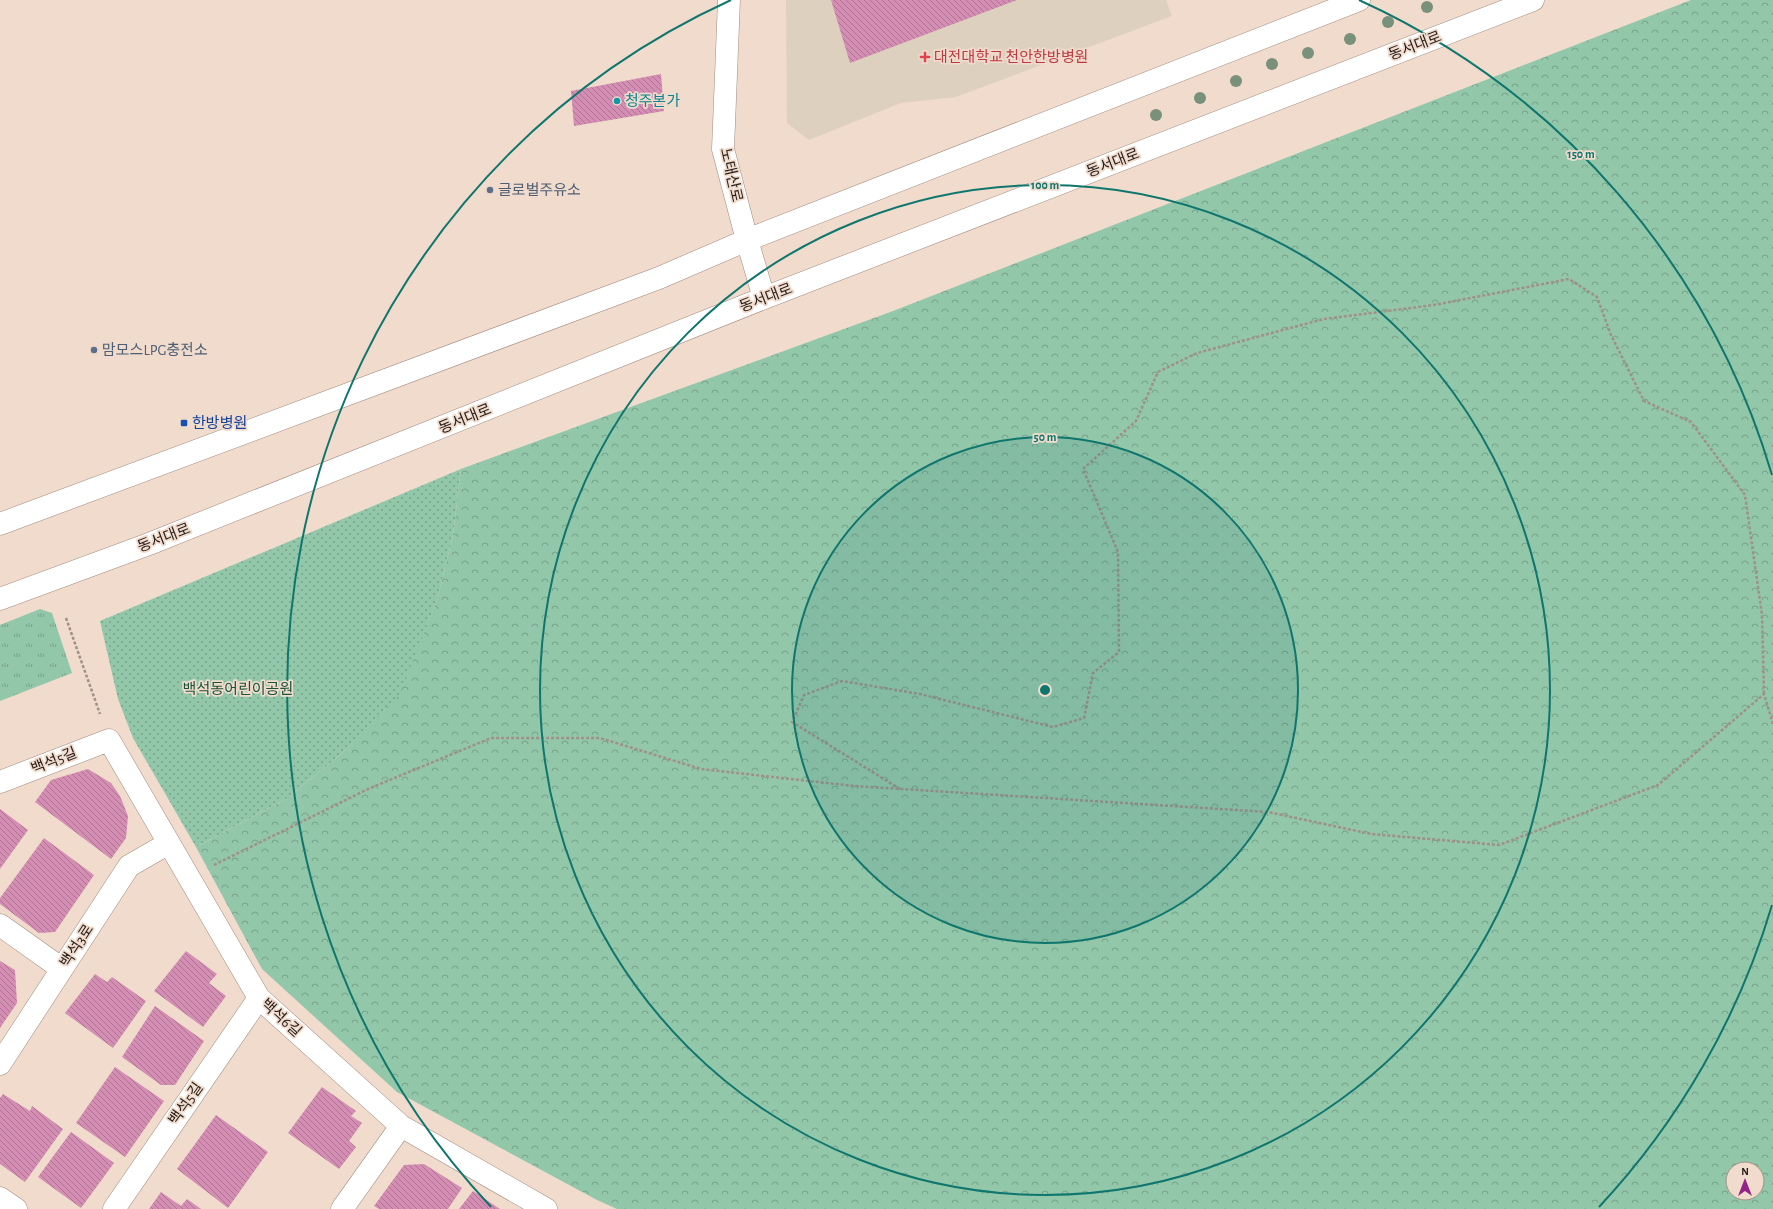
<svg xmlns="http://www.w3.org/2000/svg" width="1773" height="1209" viewBox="0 0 1773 1209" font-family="'Alegreya Sans','Noto Sans KR',sans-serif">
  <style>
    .medical { fill: #ded0be }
    .grass { fill: url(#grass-tufts) }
    .forest { fill: url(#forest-crowns); fill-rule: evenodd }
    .park { fill: url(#park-dots) }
    .building { fill: url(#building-back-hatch) }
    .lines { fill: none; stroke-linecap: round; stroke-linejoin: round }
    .street-casing { stroke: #a08d80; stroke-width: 23 }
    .secondary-casing { stroke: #a08d80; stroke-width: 23 }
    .path { stroke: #a09086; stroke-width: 2.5; stroke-dasharray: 3 2; stroke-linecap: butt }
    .street { stroke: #fff; stroke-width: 22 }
    .secondary { stroke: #fff; stroke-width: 22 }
    .tree { fill: #79907b }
    .ring { fill: none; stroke: #0f766e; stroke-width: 2 }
    .health-dot { fill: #e0444e; stroke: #f0dbcd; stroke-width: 1.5 }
    .culture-dot { fill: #0f9aa8; stroke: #f0dbcd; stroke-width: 1.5 }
    .service-dot { fill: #5c6f8a; stroke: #f0dbcd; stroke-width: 1.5 }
    .transit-dot { fill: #1a4fb4; stroke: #f0dbcd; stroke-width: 1.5 }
    .labels { text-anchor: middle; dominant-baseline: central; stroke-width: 3.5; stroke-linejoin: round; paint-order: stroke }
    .street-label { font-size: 15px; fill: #28201b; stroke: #f0dbcd }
    .health-label { font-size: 15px; fill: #be3a42; stroke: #f0dbcd; text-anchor: start }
    .culture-label { font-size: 15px; fill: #0d838f; stroke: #f0dbcd; text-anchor: start }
    .service-label { font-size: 15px; fill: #4e5e75; stroke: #f0dbcd; text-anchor: start }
    .transit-label { font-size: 15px; fill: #164399; stroke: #f0dbcd; text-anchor: start }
    .park-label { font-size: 15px; fill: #185338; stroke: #f0dbcd }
    .centre { fill: #0f766e; stroke: #f0dbcd; stroke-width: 2 }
    .ring-label { font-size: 12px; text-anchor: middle; font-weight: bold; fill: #0f766e; stroke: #f0dbcd; stroke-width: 3.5; stroke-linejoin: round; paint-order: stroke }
  </style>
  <defs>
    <pattern id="grass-tufts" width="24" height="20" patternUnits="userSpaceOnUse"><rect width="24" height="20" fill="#93c7aa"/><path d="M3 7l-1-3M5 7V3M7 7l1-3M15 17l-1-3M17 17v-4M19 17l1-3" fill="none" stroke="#78a18a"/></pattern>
    <pattern id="forest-crowns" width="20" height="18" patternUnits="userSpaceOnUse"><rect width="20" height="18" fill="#93c7aa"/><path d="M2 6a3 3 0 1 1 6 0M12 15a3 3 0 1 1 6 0" fill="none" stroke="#78a18a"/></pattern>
    <pattern id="park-dots" width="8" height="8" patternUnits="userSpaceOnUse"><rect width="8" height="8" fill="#93c7aa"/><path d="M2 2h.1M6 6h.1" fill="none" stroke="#78a18a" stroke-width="1.8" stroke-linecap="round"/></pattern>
    <pattern id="building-back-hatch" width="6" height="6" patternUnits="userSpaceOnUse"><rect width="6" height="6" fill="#d58eb3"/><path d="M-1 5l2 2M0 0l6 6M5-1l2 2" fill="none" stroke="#ad7491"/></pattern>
  </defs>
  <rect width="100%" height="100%" fill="#f0dbcd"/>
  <!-- medical -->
  <path class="medical" d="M786,0H1166L1172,16L956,97L901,103L809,140L787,123Z"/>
  <!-- grass -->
  <path class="grass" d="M40,609L52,613L72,673L0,701V625Z"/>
  <!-- forest -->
  <path class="forest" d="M1691,0H1773V1209H617L597,1200L397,1092L262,969L196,847L286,799L340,755L399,694L437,600L453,535L461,469L893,311ZM1733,1169H1757V1193H1733Z"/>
  <!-- park -->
  <path class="park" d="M461,469L453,535L437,600L400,694L340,755L286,799L196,847L133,738L118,699L100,621Z"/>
  <!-- building -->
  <path class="building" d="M831,0H1017L850,63Z
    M661,74L664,111L574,126L571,91Z
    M88,769L111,783L120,796L128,816L126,838L111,859L35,802L51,780Z
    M0,809L28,830L0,869Z
    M44,838L94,875L55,932L39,933L0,904V898Z
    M186,951L217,974L209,983L226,996L203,1027L154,991Z
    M0,961L15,970L17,1003L0,1028Z
    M95,974L107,982L112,977L146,1001L113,1048L65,1013Z
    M155,1006L204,1041L175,1085H161L122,1057Z
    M115,1067L164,1101L125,1157L76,1123Z
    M322,1087L356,1111L351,1116L362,1123L349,1141L356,1147L339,1169L288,1133Z
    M3,1094L30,1111L32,1106L63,1129L25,1182L0,1164V1098Z
    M216,1115L268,1152L228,1208L177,1169Z
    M71,1132L114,1163L81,1208L38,1177Z
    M424,1164L462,1188L448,1209H379L374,1206L404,1165Z
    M473,1191L500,1209H459Z
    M161,1192L181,1206L187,1199L201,1209H149Z"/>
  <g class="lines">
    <defs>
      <path id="street" d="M0,782L109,740L259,998L401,1126L546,1209
        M0,925L62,969
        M0,1064L129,866L169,843
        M0,1198L16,1209
        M114,1209L259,998
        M342,1209L401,1126"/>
      <path id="secondary" d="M729,0L723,149L747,240L764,298
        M0,524L659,278L747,240L1359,0
        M0,599L149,544L764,298L1533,0"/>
    </defs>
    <!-- street casing -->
    <use href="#street" class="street-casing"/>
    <!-- secondary casing -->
    <use href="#secondary" class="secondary-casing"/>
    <!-- path -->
    <path class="path" d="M66,618L100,714
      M900,789L792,722L804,695L842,681L920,694L1053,727L1084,718L1093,673L1119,652L1118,552L1083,469L1136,421L1158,372L1197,353L1324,319L1434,305L1569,279L1597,297L1611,335L1644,401L1691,422L1745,495L1762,615L1764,694
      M214,865L368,789L491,738H600L701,769L854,786L1268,812L1371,834L1499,845L1658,785L1764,694L1773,724"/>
    <!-- street -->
    <use href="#street" class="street"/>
    <!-- secondary -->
    <use href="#secondary" class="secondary"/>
  </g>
  <!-- trees -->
  <g class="tree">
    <circle cx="1427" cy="7" r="6"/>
    <circle cx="1388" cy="22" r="6"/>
    <circle cx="1350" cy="39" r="6"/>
    <circle cx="1308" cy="53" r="6"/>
    <circle cx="1272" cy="64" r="6"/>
    <circle cx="1236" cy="81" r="6"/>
    <circle cx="1200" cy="98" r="6"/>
    <circle cx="1156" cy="115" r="6"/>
  </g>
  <!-- distance rings -->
  <circle cx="1045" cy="690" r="253" fill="#0f766e" fill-opacity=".12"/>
  <g class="ring">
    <circle cx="1045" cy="690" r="253"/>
    <circle cx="1045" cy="690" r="505"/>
    <path d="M1772 905A758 758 0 0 1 1599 1207M491 1207A758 758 0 0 1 731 0M1359 0A758 758 0 0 1 1772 475"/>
  </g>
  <!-- markers -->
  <path class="health-dot" d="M923 51h4v4h4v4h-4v4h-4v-4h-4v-4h4z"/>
  <circle class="culture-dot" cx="617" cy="101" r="4"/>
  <g class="service-dot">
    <circle cx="490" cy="190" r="4"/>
    <circle cx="94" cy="350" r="4"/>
  </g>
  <rect class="transit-dot" x="180" y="419" width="8" height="8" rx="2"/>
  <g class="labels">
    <!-- street labels -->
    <g class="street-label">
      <text transform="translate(1415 46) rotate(-21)">동서대로</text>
      <text transform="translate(1113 163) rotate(-21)">동서대로</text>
      <text transform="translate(731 175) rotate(77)">노태산로</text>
      <text transform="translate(766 298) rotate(-21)">동서대로</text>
      <text transform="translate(465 419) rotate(-22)">동서대로</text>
      <text transform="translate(164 538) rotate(-21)">동서대로</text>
      <text transform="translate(54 761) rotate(-22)">백석5길</text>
      <text transform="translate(77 946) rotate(-57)">백석3로</text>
      <text transform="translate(281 1018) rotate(42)">백석6길</text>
      <text transform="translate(186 1104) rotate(-55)">백석5길</text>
    </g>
    <!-- health labels -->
    <g class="health-label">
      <text x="934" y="57">대전대학교 천안한방병원</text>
    </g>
    <!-- culture labels -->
    <g class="culture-label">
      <text x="625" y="101">청주본가</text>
    </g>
    <!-- service labels -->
    <g class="service-label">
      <text x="498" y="190">글로벌주유소</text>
      <text x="102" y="350">맘모스LPG충전소</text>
    </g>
    <!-- transit labels -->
    <g class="transit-label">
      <text x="192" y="423">한방병원</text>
    </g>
    <!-- park labels -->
    <g class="park-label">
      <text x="238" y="689">백석동어린이공원</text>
    </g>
  </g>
  <circle cx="1045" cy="690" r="6" class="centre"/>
  <g class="ring-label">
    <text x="1581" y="158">150 m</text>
    <text x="1045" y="189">100 m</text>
    <text x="1045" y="441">50 m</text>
  </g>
  <!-- north arrow -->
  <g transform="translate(1745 1181)"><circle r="19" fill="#f0dbcd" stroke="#a09086"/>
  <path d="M0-3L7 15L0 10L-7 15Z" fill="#922486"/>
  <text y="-6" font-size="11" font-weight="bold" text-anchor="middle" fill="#28201b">N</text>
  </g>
</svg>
